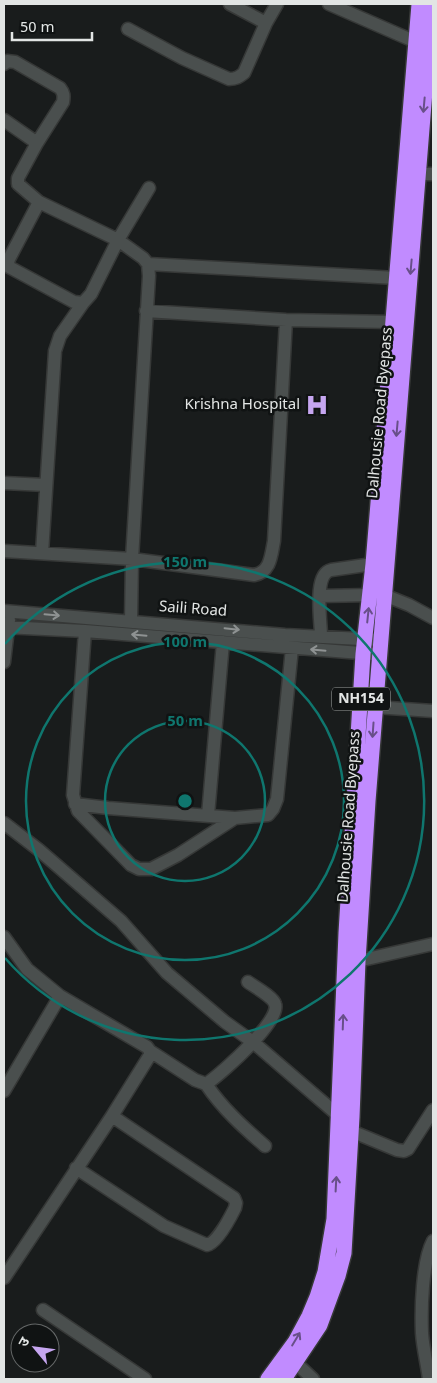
<svg xmlns="http://www.w3.org/2000/svg" width="437" height="1383" viewBox="0 0 437 1383" font-family="Georgia,'Noto Sans Devanagari',serif">
  <style>
    .lines { fill: none; stroke-linecap: round; stroke-linejoin: round }
    .minor-casing { stroke: #363837; stroke-width: 15 }
    .highway-casing { stroke: #363837; stroke-width: 18 }
    .minor { stroke: #4a4f4e; stroke-width: 12 }
    .highway { stroke: #c18bff; stroke-width: 15 }
    .oneway { stroke: #684f89 }
    .oneway2 { stroke: #8e9292 }
    .ring { fill: none; stroke: #0f766e; stroke-width: 2.5 }
    .labels { text-anchor: middle; dominant-baseline: central; stroke-width: 5; stroke-linejoin: round; paint-order: stroke }
    .shield { fill: #101313; stroke: #a3a6a5; stroke-width: 1 }
    .shield-label { font-size: 14px; font-weight: bold; fill: #e2e5e4 }
    .poi-label { font-size: 15px; fill: #e2e5e4; stroke: #101313; text-anchor: end }
    .street-label { font-size: 15px; fill: #e2e5e4; stroke: #101313 }
    .centre { fill: #0f766e; stroke: #101313; stroke-width: 2.5 }
    .ring-label { font-size: 15px; text-anchor: middle; font-weight: bold; fill: #0f766e; stroke: #101313; stroke-width: 5; stroke-linejoin: round; paint-order: stroke }
  </style>
  <rect width="100%" height="100%" fill="#191c1c"/>
  <g class="lines">
    <defs>
      <path id="minor" d="M230,4L266,23
        M329,4L416,42
        M128,29L182,58L229,79C236,79 239,77 244,73L266,23L277,4
        M4,64L7,61L15,62L60,88C64,93 64,96 63,102L37,143L18,178V184L39,202L118,240L143,258L148,264L149,276L132,559L131,621
        M4,120L37,143
        M418,174H433
        M39,202L9,259L8,263L9,267L74,302L83,303L91,294L118,240L149,188
        M148,264L396,278
        M146,311L286,320L392,322
        M4,483L46,485
        M4,551L132,559L254,575C271,572 271,555 274,541L286,320
        M42,553L55,351L60,336L83,303
        M384,595L409,605L433,618
        M320,596L370,595
        M4,611L285,635L380,640
        M4,627L85,631L373,654
        M85,631L73,795L78,811L131,865L139,869H151L178,855L235,818
        M321,636C321,621 313,574 331,570L373,564
        M4,662L9,620
        M375,707L433,711
        M75,804L108,808L235,818L268,815L273,809L277,799L292,648
        M208,815L223,642
        M4,823L39,850L121,921L167,973L225,1022L253,1042L339,1116
        M4,937L27,969L60,996L147,1047L150,1051V1055L112,1116L4,1278
        M358,961L433,944
        M150,1051L195,1080L206,1084L209,1082C223,1072 282,1020 275,1004C273,997 255,987 248,982
        M206,1084C222,1108 243,1127 265,1146
        M4,1091L60,996
        M351,1131L397,1150L404,1151L408,1149L433,1110
        M76,1168L164,1226L207,1245C217,1243 230,1218 235,1208L236,1203L234,1198L112,1116
        M43,1310L145,1379
        M296,1363L313,1379
        M429,1379C427,1364 423,1348 422,1333C421,1309 422,1262 433,1241"/>
      <path id="highway" d="M268,1379L295,1342L309,1316L317,1297L325,1272L334,1219L346,933L363,654L373,564L419,4
        M284,1379L320,1325L338,1276L344,1253L352,1117L358,961L368,801L432,4"/>
    </defs>
    <!-- minor casing -->
    <use href="#minor" class="minor-casing"/>
    <!-- highway casing -->
    <use href="#highway" class="highway-casing"/>
    <!-- minor -->
    <use href="#minor" class="minor"/>
    <!-- highway -->
    <use href="#highway" class="highway"/>
  </g>
  <!-- one-way arrows -->
  <defs><path id="oneway-shaft" d="M-6 0H5M1.5-3L5.5 0L1.5 3" fill="none" stroke-width="1.6" stroke-linecap="round" stroke-linejoin="round" transform="scale(1.25)"/></defs>
  <g class="oneway">
    <use href="#oneway-shaft" transform="translate(424 105) rotate(95)"/>
    <use href="#oneway-shaft" transform="translate(411 267) rotate(95)"/>
    <use href="#oneway-shaft" transform="translate(397 429) rotate(95)"/>
    <use href="#oneway-shaft" transform="translate(368 615) rotate(-84)"/>
    <use href="#oneway-shaft" transform="translate(373 730) rotate(94)"/>
    <use href="#oneway-shaft" transform="translate(343 1022) rotate(-88)"/>
    <use href="#oneway-shaft" transform="translate(336 1184) rotate(-87)"/>
    <use href="#oneway-shaft" transform="translate(296 1339) rotate(-59)"/>
  </g>
  <g class="oneway2">
    <use href="#oneway-shaft" transform="translate(52 615) rotate(5)"/>
    <use href="#oneway-shaft" transform="translate(232 629) rotate(6)"/>
    <use href="#oneway-shaft" transform="translate(139 635) rotate(-175)"/>
    <use href="#oneway-shaft" transform="translate(318 650) rotate(-175)"/>
  </g>
  <!-- distance rings -->
  <g class="ring">
    <circle cx="185" cy="801" r="80"/>
    <circle cx="185" cy="801" r="159"/>
    <path d="M5 644A239 239 0 1 1 5 958"/>
  </g>
  <!-- icons -->
  <defs>
    <symbol id="hospital-bare" viewBox="-9 -9 18 18"><path d="M-5-5h3v3.5h4V-5h3V5h-3V1.5h-4V5h-3Z" fill="#c6a6f0" stroke="#101313" stroke-width="2.5" paint-order="stroke"/></symbol>
  </defs>
  <g fill-rule="evenodd">
    <use href="#hospital-bare" x="301" y="389" width="32" height="32"/>
  </g>
  <g class="labels">
    <!-- shield labels -->
    <rect class="shield" x="332" y="687.5" width="58" height="23" rx="4"/>
    <g class="shield-label">
      <text x="361" y="699">NH154</text>
    </g>
    <!-- poi labels -->
    <g class="poi-label">
      <text x="300" y="405">Krishna Hospital</text>
    </g>
    <!-- street labels -->
    <g class="street-label">
      <text transform="translate(381 413) rotate(-85)">Dalhousie Road Byepass</text>
      <text transform="translate(193 610) rotate(4)">Saili Road</text>
      <text transform="translate(350 817) rotate(-86)">Dalhousie Road Byepass</text>
    </g>
  </g>
  <circle cx="185" cy="801" r="8" class="centre"/>
  <g class="ring-label">
    <text x="185" y="567">150 m</text>
    <text x="185" y="647">100 m</text>
    <text x="185" y="726">50 m</text>
  </g>
  <!-- border -->
  <rect width="437" height="1383" fill="none" stroke="#e2e5e4" stroke-width="10"/>
  <!-- north arrow -->
  <g transform="translate(35 1348) rotate(299)"><circle r="24" fill="#101313" stroke="#646767"/>
  <path d="M0-4L9 19L0 12L-9 19Z" fill="#c6a6f0"/>
  <text y="-8" font-size="14" font-weight="bold" text-anchor="middle" fill="#e2e5e4">उ</text>
  </g>
  <!-- scale -->
  <path d="M12 32v8h80v-8" fill="none" stroke="#e2e5e4" stroke-width="2.5"/>
  <text x="20" y="32" font-size="15" fill="#e2e5e4" stroke="#101313" stroke-width="4" paint-order="stroke">50 m</text>
</svg>
